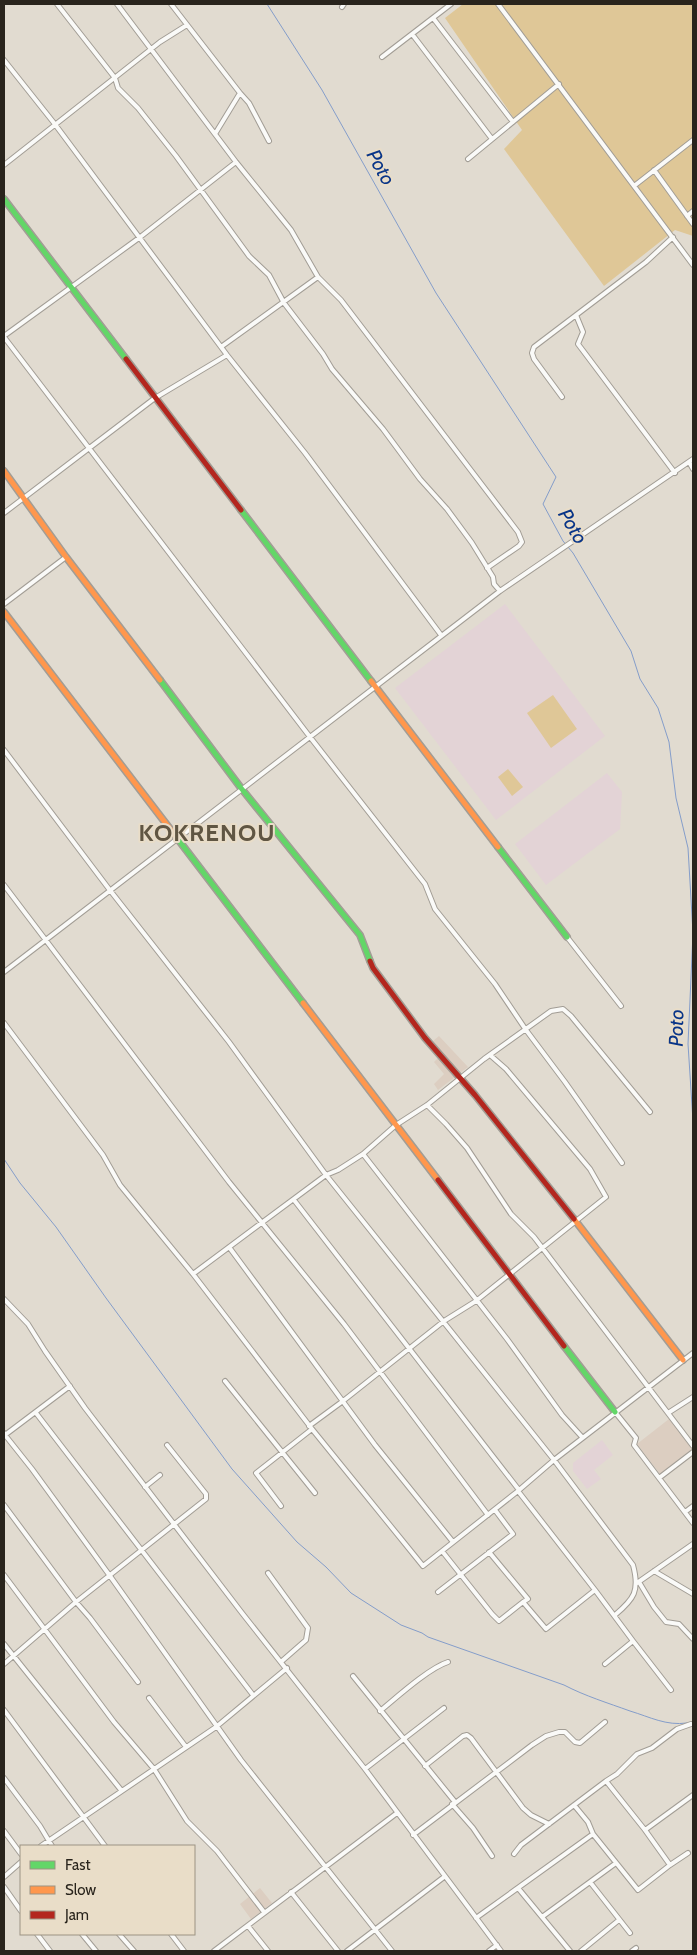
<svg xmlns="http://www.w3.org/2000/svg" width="697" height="1955" viewBox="0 0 697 1955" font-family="Cabin,sans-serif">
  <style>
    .commercial { fill: #dccec1 }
    .education { fill: #e3d3d6 }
    .green { fill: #dfc797 }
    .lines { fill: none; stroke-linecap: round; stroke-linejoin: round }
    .stream { stroke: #849dca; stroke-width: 1 }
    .street-casing { stroke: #a29d95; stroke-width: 6 }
    .fast-casing { stroke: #a29d95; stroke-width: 8 }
    .slow-casing { stroke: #a29d95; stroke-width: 8 }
    .jam-casing { stroke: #a29d95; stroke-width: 8 }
    .street { stroke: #fafaf8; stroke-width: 4 }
    .fast { stroke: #63d668; stroke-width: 5 }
    .slow { stroke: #ff974d; stroke-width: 5 }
    .jam { stroke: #b3261e; stroke-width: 5 }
    .labels { text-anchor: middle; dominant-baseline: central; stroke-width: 4; stroke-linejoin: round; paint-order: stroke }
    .water-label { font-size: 20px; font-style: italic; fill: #093588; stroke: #e9ddc8 }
    .district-label { font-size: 24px; font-weight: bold; letter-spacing: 1px; fill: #605643; stroke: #e9ddc8 }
  </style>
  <rect width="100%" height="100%" fill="#e1dbd0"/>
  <!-- commercial -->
  <path class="commercial" d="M439,1036L468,1067L438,1090L434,1084L444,1074L434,1062L442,1054L433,1041Z
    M669,1419L692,1449L660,1474L637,1444Z
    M260,1888L272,1903L251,1919L240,1904Z"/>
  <!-- education -->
  <path class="education" d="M505,604L605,736L496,820L395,688Z
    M607,773L622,792L620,829L546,885L515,844Z
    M602,1440L613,1455L594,1470L601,1479L587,1489L573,1471V1463Z"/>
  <!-- green -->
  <path class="green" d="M463,4H693V236L675,230L604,286L504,149L522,130L445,18Z
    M553,695L577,729L551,748L527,713Z
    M508,769L523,787L512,796L498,777Z"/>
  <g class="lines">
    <!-- stream -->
    <path class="stream" d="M267,4L322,90L436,293L556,477L543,504L563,541L573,553L631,651L640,679L658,708L669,742L676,798L688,848L693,933L688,1044L693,1121
      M4,1159L20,1183L56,1227L106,1298L232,1469L297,1542L326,1567L351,1593L401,1625L422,1633L428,1637L564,1685C585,1696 608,1703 630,1711C650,1717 666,1726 687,1723"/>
    <defs>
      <path id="street" d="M57,4L115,78L118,88L138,108L176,156L249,256L269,275L284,303L323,354L332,369L383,429L420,479L447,509L472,543L493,577L494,584L500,591
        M117,4L236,162L291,230L318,277L341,300L518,532L522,542L519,546L487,568
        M171,4L240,93L215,134
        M498,4L693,265
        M342,7L344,4
        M433,18L513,122
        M412,34L492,139
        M382,57L451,4
        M4,60L54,123L227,355L305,453L441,635
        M240,93L249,103L269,141
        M468,159L559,84
        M4,165L160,42L187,25
        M654,170L693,224
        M634,186L693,140
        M687,216L693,211
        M576,315L583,332L578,344L675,473
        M4,336L139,238L236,162
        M4,337L310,737L425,884L435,909L495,984L526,1030L565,1082L622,1163
        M221,347L318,277
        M562,397L534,359L532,353L534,347L646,262L673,237
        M689,462L693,469
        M4,513L155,398L227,355
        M4,604L66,557
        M4,750L109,889L229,1042L326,1175L554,1460L633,1565C640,1591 634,1599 615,1615
        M4,885L229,1182L344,1324L488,1515
        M567,937L621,1006
        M4,972L500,591L693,459
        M4,1023L103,1155L120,1185L193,1274L312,1429L423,1566L518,1491L554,1460L693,1353
        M427,1105L446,1124L467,1148L511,1214L534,1237L693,1446
        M363,1154L507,1339L562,1415L582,1437
        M294,1200L519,1490
        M229,1247L375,1445L453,1542
        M193,1274L326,1175L338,1170L363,1154L396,1125L427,1105L484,1059L551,1011L563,1009L571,1016L650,1112
        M4,1299L28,1324L45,1351L85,1408L242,1613L365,1769L501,1951
        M225,1381L315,1493
        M615,1412L636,1438L634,1445L693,1523
        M36,1413L253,1695
        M668,1413L693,1397
        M309,1426L343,1401L444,1321L476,1301L606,1197L590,1169L506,1069L490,1055
        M4,1433L5,1435L70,1386
        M5,1435L32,1469L110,1576L241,1760L392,1951
        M659,1478L693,1452
        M145,1487L160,1475
        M518,1491L595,1590
        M4,1505L76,1602L90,1618L138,1682
        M281,1506L256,1473L312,1429
        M685,1512L693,1506
        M442,1551L492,1614L499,1621L523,1602
        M489,1552L528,1599L523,1602L546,1629L595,1590L633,1641L605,1664
        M654,1571L693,1594
        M268,1573L308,1628L306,1640L282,1661
        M4,1575L114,1722L154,1769L187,1821L217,1851L264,1912
        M639,1582L654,1607L666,1622L679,1624L693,1639
        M637,1583L693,1544
        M438,1592L513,1534L495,1510
        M633,1641L671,1690
        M4,1644L121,1790
        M4,1664L76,1602L206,1499V1494L167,1445
        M353,1676L455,1802
        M149,1698L186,1747
        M4,1710L105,1846
        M380,1711C397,1697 429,1668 448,1662
        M425,1766L463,1736L467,1735L471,1738L523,1808L531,1815L549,1824
        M365,1769L444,1708
        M4,1778L40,1826L52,1846
        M606,1781L645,1830L670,1865
        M452,1804L473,1828L492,1856
        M574,1805L588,1822L593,1834
        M645,1830L693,1795
        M4,1831L21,1854
        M413,1835L532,1745L546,1736L559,1732H565L575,1742L580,1743L605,1722
        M41,1846L216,1727L287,1668
        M514,1854L521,1845L606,1781L617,1774L637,1754L652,1748L677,1729L691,1724
        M4,1877L21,1862
        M590,1882L630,1933
        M4,1887L21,1911
        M518,1888L570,1951
        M291,1892L338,1951
        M542,1917L616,1863
        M476,1918L593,1834L638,1890L670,1865L688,1853
        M248,1926L268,1951
        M37,1934L50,1951
        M82,1934L96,1951
        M119,1934L134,1951
        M171,1934L184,1951
        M214,1951L397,1813
        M347,1951L444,1877
        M489,1951L497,1945
        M581,1951L619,1920
        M632,1951L636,1948"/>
      <path id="fast" d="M4,199L126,359
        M241,510L371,681
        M160,680L241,788L360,935L370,961
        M177,838L303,1003
        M498,847L567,937
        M564,1346L615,1412"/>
      <path id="slow" d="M4,471L66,557L160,680
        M4,612L177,838
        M371,681L498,847
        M303,1003L438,1180
        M574,1219L683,1360"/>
      <path id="jam" d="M126,359L241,510
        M370,961L373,968L425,1038L475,1095L574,1219
        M438,1180L564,1346"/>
    </defs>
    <!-- street casing -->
    <use href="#street" class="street-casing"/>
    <!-- fast casing -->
    <use href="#fast" class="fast-casing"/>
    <!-- slow casing -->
    <use href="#slow" class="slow-casing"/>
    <!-- jam casing -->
    <use href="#jam" class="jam-casing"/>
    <!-- street -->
    <use href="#street" class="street"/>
    <!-- fast -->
    <use href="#fast" class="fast"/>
    <!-- slow -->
    <use href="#slow" class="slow"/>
    <!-- jam -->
    <use href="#jam" class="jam"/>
  </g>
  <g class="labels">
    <!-- water labels -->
    <g class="water-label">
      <text transform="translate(381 167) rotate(61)">Poto</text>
      <text transform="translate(573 526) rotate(59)">Poto</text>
      <text transform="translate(676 1028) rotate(-89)">Poto</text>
    </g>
    <!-- district labels -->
    <g class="district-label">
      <text x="207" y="832">KOKRENOU</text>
    </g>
  </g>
  <!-- border -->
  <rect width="697" height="1955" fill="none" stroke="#29241c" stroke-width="10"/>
  <!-- legend -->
  <rect x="20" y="1845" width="175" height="90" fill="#e9ddc8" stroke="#9c9383"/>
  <rect x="30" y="1861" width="25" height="8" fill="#63d668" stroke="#9c9383"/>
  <text x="65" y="1870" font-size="15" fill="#29241c">Fast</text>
  <rect x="30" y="1886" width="25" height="8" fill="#ff974d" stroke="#9c9383"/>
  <text x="65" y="1895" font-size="15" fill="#29241c">Slow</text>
  <rect x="30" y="1911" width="25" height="8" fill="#b3261e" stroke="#9c9383"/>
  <text x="65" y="1920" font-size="15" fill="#29241c">Jam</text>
</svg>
